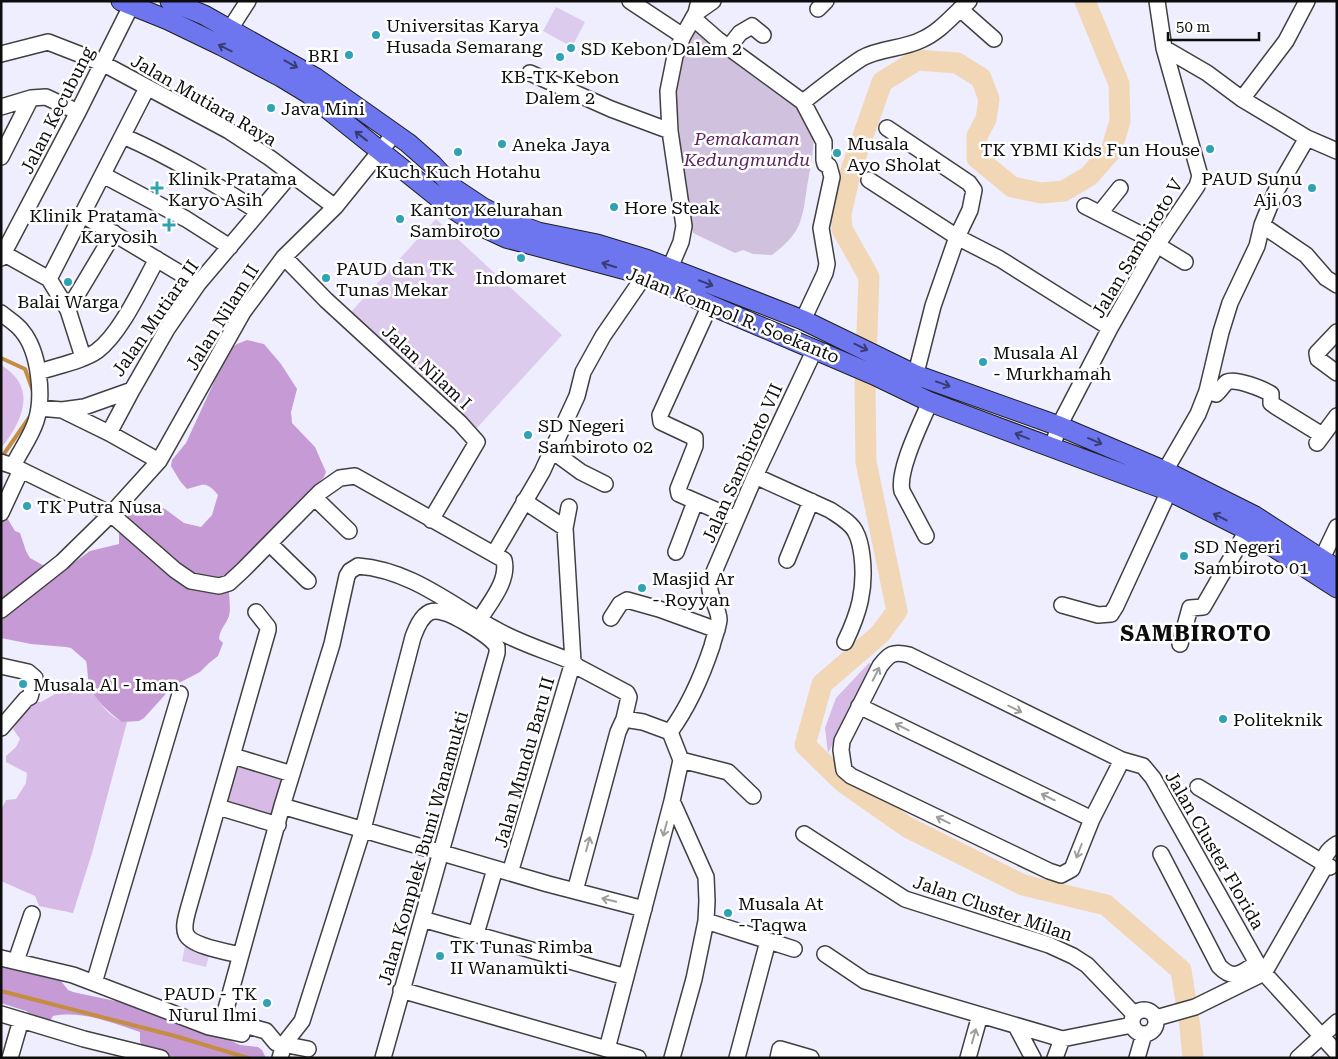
<svg xmlns="http://www.w3.org/2000/svg" width="1338" height="1059" viewBox="0 0 1338 1059" font-family="'Roboto Serif',serif">
  <style>
    .green { fill: #d7bae6 }
    .forest { fill: #c59ad5 }
    .cemetery { fill: #d0c1de }
    .pitch { fill: #ddcbee }
    .lines { fill: none; stroke-linecap: round; stroke-linejoin: round }
    .stream { stroke: #c48d42; stroke-width: 4 }
    .river { stroke: #f2d7b6; stroke-width: 21 }
    .minor-casing { stroke: #404040; stroke-width: 18 }
    .major-casing { stroke: #1e1e1e; stroke-width: 21 }
    .minor { stroke: #fff; stroke-width: 15 }
    .major { stroke: #6d75ef; stroke-width: 19 }
    .oneway { stroke: #383c73 }
    .oneway2 { stroke: #9e9e9e }
    .poi-dot { fill: #2fa2b3; stroke: #fff; stroke-width: 2 }
    .labels { text-anchor: middle; dominant-baseline: central; stroke-width: 5; stroke-linejoin: round; paint-order: stroke }
    .poi-label { font-size: 18px; fill: #0d0d0d; stroke: #fff; text-anchor: start }
    .street-label { font-size: 18px; fill: #0d0d0d; stroke: #fff }
    .park-label { font-size: 18px; font-style: italic; fill: #5e2260; stroke: #fff }
    .district-label { font-size: 22px; font-weight: bold; letter-spacing: 1px; fill: #0d0d0d; stroke: #fff }
  </style>
  <rect width="100%" height="100%" fill="#eeeefe"/>
  <!-- green -->
  <path class="green" d="M1,365C38,387 23,421 1,448Z
    M869,663L875,665L828,753L825,728L836,698Z
    M89,684C96,698 110,721 127,722L92,853L73,913L39,906L35,896L1,881V810L6,800L16,799L26,783L27,773L6,762V756L16,747L20,739L13,729L32,702H41L55,694L70,692Z
    M241,765L283,777L272,819L227,805L236,767Z"/>
  <!-- forest -->
  <path class="forest" d="M247,340L264,344L281,364L297,389L291,412L292,423L315,447L326,472L324,477L267,538L260,566L250,571L229,590C229,598 231,608 229,616C226,625 220,628 219,639L223,643L218,656L209,663L200,672L173,686L144,718L139,721L122,722C109,712 95,701 90,685C87,678 88,669 86,661L71,648L66,647L31,644L1,638V508L15,531L20,533L26,551L30,558L48,568L68,567L90,551L119,544V533L131,510L138,503L144,502L165,509L184,523L201,527L212,515L218,495C205,479 202,486 187,489L180,481L171,466L172,460L186,443L215,380L233,347L237,344Z
    M1,966L39,973L61,981L68,990L73,992L120,1002L144,1011H150L170,1021L225,1038L240,1045L258,1047L262,1050L266,1058H149L140,1042V1032C112,1023 82,1010 53,1016L50,1021L35,1018L26,1011L1,1003Z"/>
  <!-- cemetery -->
  <path class="cemetery" d="M692,29C726,51 799,93 813,130C816,138 809,176 807,187C802,222 801,233 772,255L753,254L743,250L735,253L693,233L683,175L676,91L679,55Z"/>
  <!-- pitch -->
  <path class="pitch" d="M556,7L585,22L572,47L543,31Z
    M436,219L562,335L476,429L350,313Z
    M185,946L210,952L206,967L182,961Z"/>
  <g class="lines">
    <!-- stream -->
    <path class="stream" d="M1,358L25,369L33,391
      M1,458L31,415
      M1,991L175,1036L248,1058"/>
    <!-- river -->
    <path class="river" d="M1085,1L1119,84L1120,121L1111,151L1089,176L1064,191L1041,193L1012,187L977,158V136L986,119L989,99L981,78L957,63L917,60L882,82L851,170L841,214L842,229L869,277L865,386L866,462L897,611L880,634L822,684L805,745L844,783L907,827L1023,885L1106,905L1181,970L1190,1027L1193,1058"/>
    <defs>
      <path id="minor" d="M630,1L683,36
        M818,9L826,1
        M960,9L994,39
        M696,13L713,1
        M693,18L717,39L803,102L824,142V160L825,164L829,166L832,177L821,228L827,264L825,273L803,320
        M230,29L248,1
        M729,47L740,33L752,26L763,35
        M1164,48L1207,73L1242,99L1307,138L1337,151
        M1,54L48,42L102,63L229,131L270,158L335,207
        M530,73L611,109L670,131
        M1242,99L1286,41L1307,1
        M803,102C822,87 842,71 862,58C880,48 903,49 921,40C940,32 953,15 969,1
        M1,107L31,98L46,97L78,112
        M887,128L969,183L974,190L970,210L957,237L933,306L913,385
        M123,136C171,157 215,184 259,212
        M1,157L31,98
        M103,175L186,219L230,247
        M869,180L957,237L1000,259L1110,328
        M1085,206L1158,243
        M1100,213L1120,188
        M83,215L198,284
        M1262,225L1306,255L1326,278L1337,285
        M1157,245L1185,262
        M3,253L49,279L68,310L83,357
        M284,257L326,300L460,423L477,442L431,520
        M1,258L78,112L131,6
        M666,277L681,242L684,226L670,131L668,91L675,56L683,36L696,13L699,1
        M49,279L147,88
        M710,305L660,415L661,422L695,438V446L678,489L679,494L736,519
        M68,310L114,233
        M1,313C8,319 17,324 22,331C39,351 44,396 36,421C31,437 20,451 13,466
        M1337,332L1317,353L1318,359L1337,373
        M39,372C56,366 83,361 97,351C121,333 142,286 157,259
        M1207,391L1216,394C1220,391 1223,385 1227,382C1236,378 1263,389 1271,394V403L1275,406L1322,435
        M39,408L62,410L84,407L132,390L167,329L198,284L291,174
        M62,410L109,433L159,461
        M109,433L132,390
        M1317,443L1337,416
        M1052,448L1059,426L1110,328L1157,245L1197,186L1200,176L1164,48L1157,1
        M551,450L581,472L605,484
        M1,462L13,466L111,514L175,570L191,581L219,586L229,583L243,570L320,492L340,478L355,476L504,560C509,581 490,602 480,619
        M1165,471L1198,414L1207,391L1221,332L1230,303L1257,246L1262,225L1275,193L1307,138
        M755,476L830,510C839,516 852,523 856,533C860,540 861,548 862,556C866,589 859,613 845,642
        M315,498L349,531
        M524,501L565,528
        M1,513L21,470
        M926,536L902,491C897,471 921,423 930,402
        M270,544L308,581
        M676,552L695,502
        M494,554L542,472L577,396L583,372L603,336L645,275
        M787,560L811,501
        M1317,569L1337,527
        M1062,605L1098,615L1111,614L1116,606L1169,491
        M1,610L62,562L111,514L159,461L243,312L284,257L335,207L394,134
        M611,618L620,604L627,600L659,609L717,630
        M1180,644L1190,608L1203,607L1252,522
        M1,666L28,672L35,678L30,697L26,699L1,728
        M859,706L1092,819
        M670,732C689,706 702,676 712,646C714,637 718,629 719,620C719,609 711,600 710,590C709,584 712,578 714,572L755,476L815,349
        M233,756L292,774
        M681,760L728,772L753,796
        M1122,760L1092,819L1072,869L1061,875L1049,871L851,776L844,770L841,750L842,741L880,666C889,654 893,651 909,655L1122,760L1143,766L1153,778L1257,963L1264,973L1337,1053
        M1198,787L1330,867
        M672,801L706,877L707,901L706,921L694,979L672,1058
        M282,806L548,884L644,909
        M218,807L278,825
        M804,834L905,899L1049,945L1073,956L1087,965L1134,1014
        M1161,854L1219,966C1234,982 1242,972 1257,963
        M510,873L573,662L565,528L569,507
        M575,891L618,732L623,721L624,719L643,722L670,732
        M422,919L626,977
        M706,921L794,949
        M476,934L495,869
        M825,954L865,981L1062,1039L1132,1025
        M240,955C227,952 191,946 186,934C183,927 186,918 188,910L268,630V627L256,612
        M1,958L73,975L209,1027L242,1034
        M16,961L32,914
        M94,983L180,694
        M401,990L638,1058
        M1132 1022a12 12 0 1 1 24 0a12 12 0 1 1-24 0Z
        M1,1014L84,1039L161,1058
        M1156,1018L1195,1007L1264,973L1323,870C1322,858 1327,850 1337,844
        M1016,1026L1033,1058
        M276,1043L266,1031L230,1021L224,1016L282,806L332,644L347,576L350,571L358,566C411,570 451,605 495,629C519,643 547,651 573,662L578,667L627,693L629,697L624,719
        M277,1043L308,1049
        M607,1049L672,801L681,760L670,732
        M10,1058L21,1020
        M280,1058L284,1044L302,1021L363,829L413,637C416,629 421,616 430,612C433,611 439,611 442,612C454,614 492,637 497,647V653L383,1058
        M737,1058L768,941
        M778,1058L780,1049L811,1058
        M968,1058L980,1015
        M1055,1058L1062,1039
        M1137,1058L1144,1034
        M1298,1058L1337,1022"/>
      <path id="major" d="M121,1L168,20L222,46L281,77L309,94L450,207L476,224L506,238L645,275L710,305L874,375L930,402L1169,491L1247,530L1337,588
        M170,1L204,15L316,78L408,143L433,165L455,189L482,207L509,221L538,232L597,244L646,259L803,320L916,375L1059,426L1165,471L1255,516L1337,569"/>
    </defs>
    <!-- minor casing -->
    <use href="#minor" class="minor-casing"/>
    <!-- major casing -->
    <use href="#major" class="major-casing"/>
    <!-- minor -->
    <use href="#minor" class="minor"/>
    <!-- major -->
    <use href="#major" class="major"/>
  </g>
  <!-- one-way arrows -->
  <defs><path id="oneway-shaft" d="M-6 0H5M1.5-3L5.5 0L1.5 3" fill="none" stroke-width="1.6" stroke-linecap="round" stroke-linejoin="round" transform="scale(1.25)"/></defs>
  <g class="oneway">
    <use href="#oneway-shaft" transform="translate(225 48) rotate(-153)"/>
    <use href="#oneway-shaft" transform="translate(291 64) rotate(29)"/>
    <use href="#oneway-shaft" transform="translate(361 136) rotate(-142)"/>
    <use href="#oneway-shaft" transform="translate(609 265) rotate(-163)"/>
    <use href="#oneway-shaft" transform="translate(706 283) rotate(21)"/>
    <use href="#oneway-shaft" transform="translate(861 347) rotate(26)"/>
    <use href="#oneway-shaft" transform="translate(943 384) rotate(20)"/>
    <use href="#oneway-shaft" transform="translate(1022 436) rotate(-158)"/>
    <use href="#oneway-shaft" transform="translate(1095 441) rotate(23)"/>
    <use href="#oneway-shaft" transform="translate(1220 517) rotate(-153)"/>
  </g>
  <g class="oneway2">
    <use href="#oneway-shaft" transform="translate(876 674) rotate(-63)"/>
    <use href="#oneway-shaft" transform="translate(1015 709) rotate(26)"/>
    <use href="#oneway-shaft" transform="translate(902 727) rotate(-154)"/>
    <use href="#oneway-shaft" transform="translate(1048 797) rotate(-154)"/>
    <use href="#oneway-shaft" transform="translate(943 820) rotate(-154)"/>
    <use href="#oneway-shaft" transform="translate(665 829) rotate(105)"/>
    <use href="#oneway-shaft" transform="translate(588 844) rotate(-75)"/>
    <use href="#oneway-shaft" transform="translate(1079 851) rotate(111)"/>
    <use href="#oneway-shaft" transform="translate(609 900) rotate(-166)"/>
    <use href="#oneway-shaft" transform="translate(974 1036) rotate(-74)"/>
  </g>
  <!-- markers -->
  <g class="poi-dot">
    <circle cx="376" cy="35" r="5"/>
    <circle cx="571" cy="48" r="5"/>
    <circle cx="349" cy="55" r="5"/>
    <circle cx="560" cy="57" r="5"/>
    <circle cx="271" cy="108" r="5"/>
    <circle cx="502" cy="144" r="5"/>
    <circle cx="1210" cy="149" r="5"/>
    <circle cx="458" cy="152" r="5"/>
    <circle cx="837" cy="153" r="5"/>
    <path d="M154.5 180.5h5v5h5v5h-5v5h-5v-5h-5v-5h5z"/>
    <circle cx="1312" cy="188" r="5"/>
    <circle cx="614" cy="207" r="5"/>
    <circle cx="400" cy="219" r="5"/>
    <path d="M166.5 217.5h5v5h5v5h-5v5h-5v-5h-5v-5h5z"/>
    <circle cx="521" cy="258" r="5"/>
    <circle cx="326" cy="278" r="5"/>
    <circle cx="68" cy="282" r="5"/>
    <circle cx="983" cy="362" r="5"/>
    <circle cx="528" cy="435" r="5"/>
    <circle cx="27" cy="506" r="5"/>
    <circle cx="1184" cy="556" r="5"/>
    <circle cx="642" cy="588" r="5"/>
    <circle cx="23" cy="684" r="5"/>
    <circle cx="1223" cy="719" r="5"/>
    <circle cx="728" cy="913" r="5"/>
    <circle cx="440" cy="956" r="5"/>
    <circle cx="267" cy="1003" r="5"/>
  </g>
  <g class="labels">
    <!-- poi labels -->
    <g class="poi-label">
      <text x="386" y="25">Universitas Karya<tspan x="386" dy="21">Husada Semarang</tspan></text>
      <text x="581" y="48">SD Kebon Dalem 2</text>
      <text x="339" y="55" text-anchor="end">BRI</text>
      <text x="560" y="76" text-anchor="middle">KB-TK Kebon<tspan x="560" dy="21">Dalem 2</tspan></text>
      <text x="281" y="108">Java Mini</text>
      <text x="847" y="143">Musala<tspan x="847" dy="21">Ayo Sholat</tspan></text>
      <text x="512" y="144">Aneka Jaya</text>
      <text x="1200" y="149" text-anchor="end">TK YBMI Kids Fun House</text>
      <text x="458" y="171" text-anchor="middle">Kuch Kuch Hotahu</text>
      <text x="168" y="178">Klinik Pratama<tspan x="168" dy="21">Karyo Asih</tspan></text>
      <text x="1302" y="178" text-anchor="end">PAUD Sunu<tspan x="1302" dy="21">Aji 03</tspan></text>
      <text x="624" y="207">Hore Steak</text>
      <text x="410" y="209">Kantor Kelurahan<tspan x="410" dy="21">Sambiroto</tspan></text>
      <text x="158" y="215" text-anchor="end">Klinik Pratama<tspan x="158" dy="21">Karyosih</tspan></text>
      <text x="336" y="268">PAUD dan TK<tspan x="336" dy="21">Tunas Mekar</tspan></text>
      <text x="521" y="277" text-anchor="middle">Indomaret</text>
      <text x="68" y="301" text-anchor="middle">Balai Warga</text>
      <text x="993" y="352">Musala Al<tspan x="993" dy="21">- Murkhamah</tspan></text>
      <text x="538" y="425">SD Negeri<tspan x="538" dy="21">Sambiroto 02</tspan></text>
      <text x="37" y="506">TK Putra Nusa</text>
      <text x="1194" y="546">SD Negeri<tspan x="1194" dy="21">Sambiroto 01</tspan></text>
      <text x="652" y="578">Masjid Ar<tspan x="652" dy="21">- Royyan</tspan></text>
      <text x="33" y="684">Musala Al - Iman</text>
      <text x="1233" y="719">Politeknik</text>
      <text x="738" y="903">Musala At<tspan x="738" dy="21">- Taqwa</tspan></text>
      <text x="450" y="946">TK Tunas Rimba<tspan x="450" dy="21">II Wanamukti</tspan></text>
      <text x="257" y="993" text-anchor="end">PAUD - TK<tspan x="257" dy="21">Nurul Ilmi</tspan></text>
    </g>
    <!-- street labels -->
    <g class="street-label">
      <text transform="translate(204 100) rotate(30)">Jalan Mutiara Raya</text>
      <text transform="translate(57 110) rotate(-63)">Jalan Kecubung</text>
      <text transform="translate(1137 248) rotate(-59)">Jalan Sambiroto V</text>
      <text transform="translate(733 315) rotate(22)">Jalan Kompol R. Soekanto</text>
      <text transform="translate(222 317) rotate(-58)">Jalan Nilam II</text>
      <text transform="translate(155 318) rotate(-55)">Jalan Mutiara II</text>
      <text transform="translate(427 367) rotate(43)">Jalan Nilam I</text>
      <text transform="translate(742 463) rotate(-66)">Jalan Sambiroto VII</text>
      <text transform="translate(524 762) rotate(-74)">Jalan Mundu Baru II</text>
      <text transform="translate(423 848) rotate(-74)">Jalan Komplek Bumi Wanamukti</text>
      <text transform="translate(1215 850) rotate(60)">Jalan Cluster Florida</text>
      <text transform="translate(993 908) rotate(19)">Jalan Cluster Milan</text>
    </g>
    <!-- park labels -->
    <g class="park-label">
      <text x="747" y="138">Pemakaman<tspan x="747" dy="21">Kedungmundu</tspan></text>
    </g>
    <!-- district labels -->
    <g class="district-label">
      <text x="1196" y="633">SAMBIROTO</text>
    </g>
  </g>
  <!-- border -->
  <rect width="1338" height="1059" fill="none" stroke="#0d0d0d" stroke-width="5"/>
  <!-- scale -->
  <path d="M1168 32v8h91v-8" fill="none" stroke="#0d0d0d" stroke-width="2.5"/>
  <text x="1176" y="32" font-size="15" fill="#0d0d0d" stroke="#ffffff" stroke-width="4" paint-order="stroke">50 m</text>
</svg>
